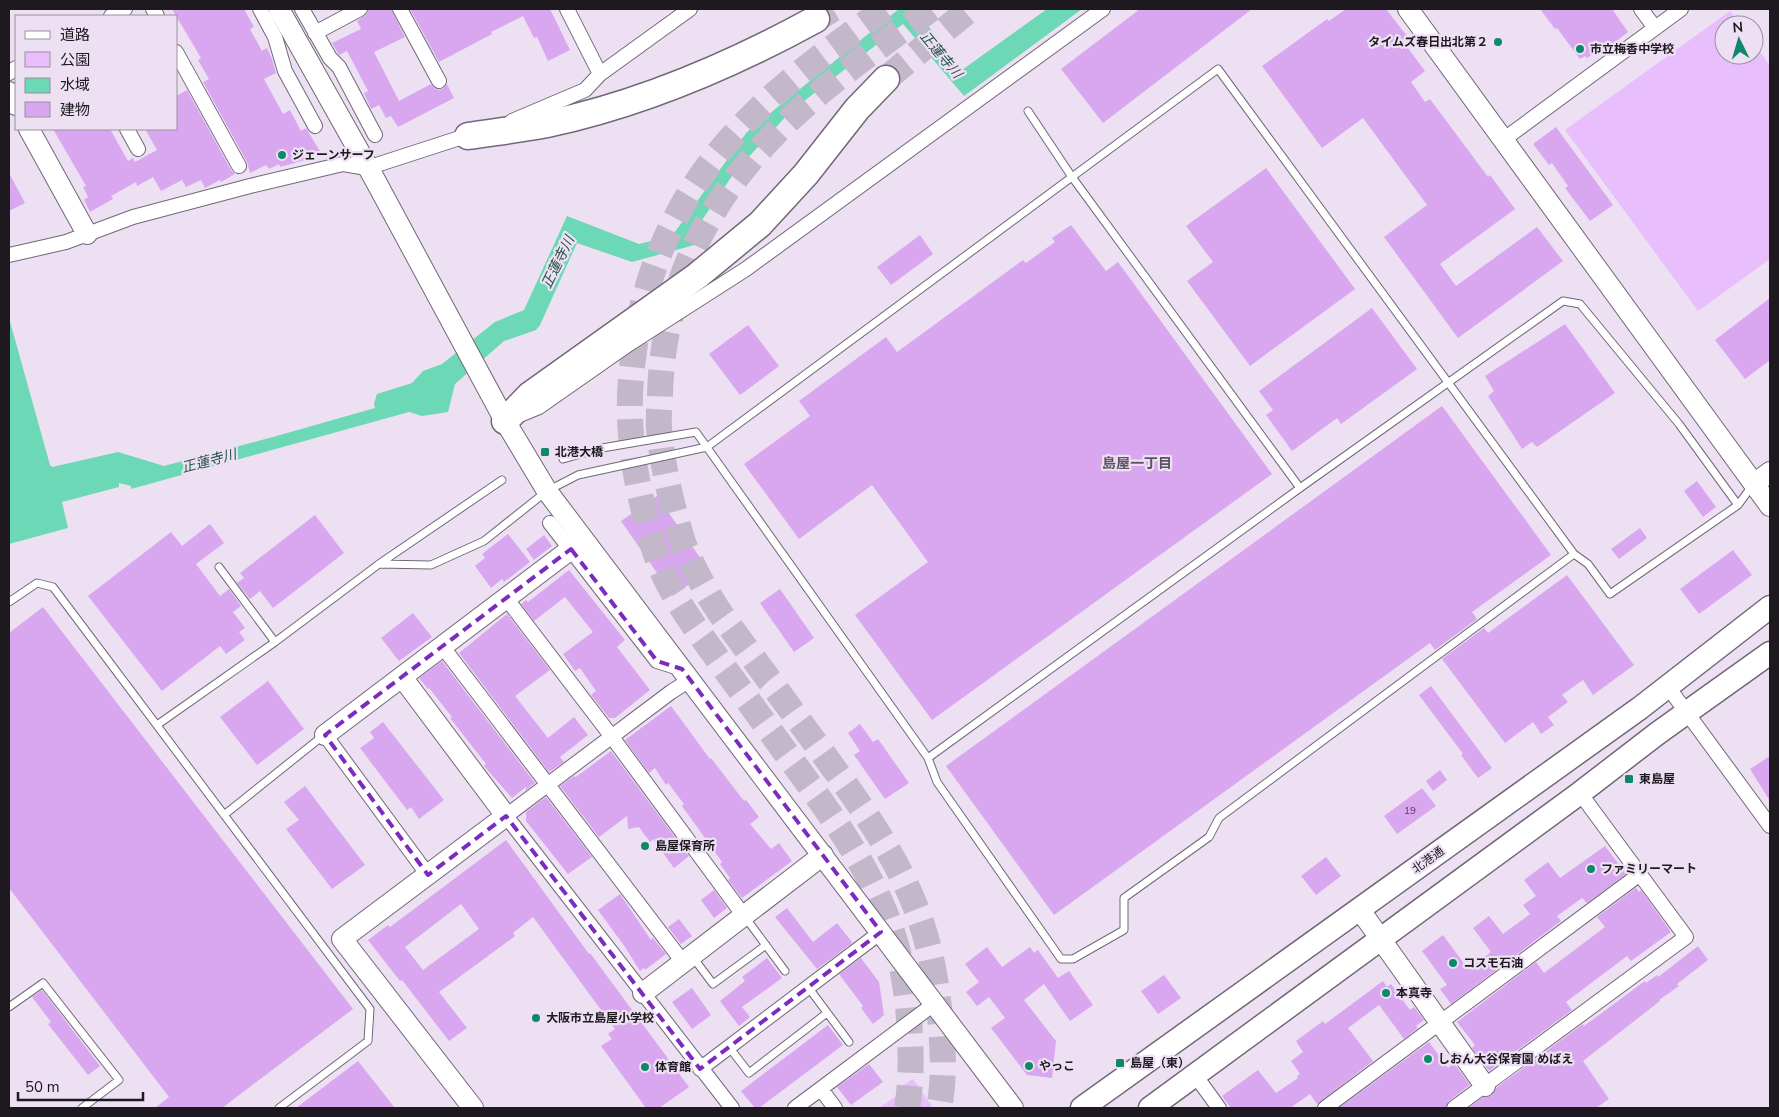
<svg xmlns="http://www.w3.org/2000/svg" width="1779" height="1117" viewBox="0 0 1779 1117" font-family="'Nunito Sans','Noto Sans JP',sans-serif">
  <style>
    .green { fill: #e9befd }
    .water { fill: #6dd8b5 }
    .building { fill: #d8a7ef; fill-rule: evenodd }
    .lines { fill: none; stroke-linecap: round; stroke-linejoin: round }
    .highway-tunnel { stroke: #c3b8c9; stroke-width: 26; stroke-dasharray: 26 13; stroke-linecap: butt }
    .lane-casing { stroke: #726777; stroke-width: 9 }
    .street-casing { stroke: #726777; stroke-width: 16 }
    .secondary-casing { stroke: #726777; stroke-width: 22 }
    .primary-casing { stroke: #726777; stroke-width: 25 }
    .highway-casing { stroke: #726777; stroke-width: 29 }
    .lane { stroke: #fff; stroke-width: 7 }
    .street { stroke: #fff; stroke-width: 14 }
    .secondary { stroke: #fff; stroke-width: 20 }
    .primary { stroke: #fff; stroke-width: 22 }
    .highway { stroke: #fff; stroke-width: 26 }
    .marked { fill: none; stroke: #7b2cbf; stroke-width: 4; stroke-dasharray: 10 6; stroke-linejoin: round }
    .poi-dot { fill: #0f886a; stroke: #ede0f3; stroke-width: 2 }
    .labels { text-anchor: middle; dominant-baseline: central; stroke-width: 4.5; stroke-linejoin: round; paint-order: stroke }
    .number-label { font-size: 10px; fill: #4c3c53 }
    .poi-label { font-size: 12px; font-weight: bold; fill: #1d191f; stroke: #ede0f3; text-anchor: start }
    .street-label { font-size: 12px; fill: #1d191f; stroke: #ede0f3 }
    .water-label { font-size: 14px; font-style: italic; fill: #255344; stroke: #ede0f3 }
    .neighbourhood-label { font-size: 14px; font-weight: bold; fill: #5d5362; stroke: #ede0f3 }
  </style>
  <rect width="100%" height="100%" fill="#ede0f3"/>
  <!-- green -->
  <path class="green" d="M1730,11L1741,25H1724V55H1754V43L1770,66V259L1698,311L1565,130Z
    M913,1079L933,1108H879L905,1090L902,1086Z"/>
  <!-- water -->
  <path class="water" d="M899,9H915L962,70L1047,9H1082L964,96L903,24L790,112L734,173L696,229L698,244L632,262L577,243L540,325L536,330L504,341L455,384L448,412L422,416L409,412L131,489V486L119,483V487L62,502L68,528L9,544V318L50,465L52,467L118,452L164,466L273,437L375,408L374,404L377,394L412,383L423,371L442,364L495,322L524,310L567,216L639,244L672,236L747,132Z"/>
  <!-- building -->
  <path class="building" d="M172,9H244L254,27L250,29L262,51L267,48L272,59L276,73L264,79L283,114L290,110L301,131L306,128L321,153L312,158L280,167L279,164L269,169L266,165L250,173L247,162L203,82L209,79L198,60L201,58Z
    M369,9H391L405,37L374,52L399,101L431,84L434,88L439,90L444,88L447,84L454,98L398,127L391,116L386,118L379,105L371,109L364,93L368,91L347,51L339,55L332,43L361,29L357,21L367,14Z
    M410,9H550L570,50L548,61L537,37L534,38L523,16L491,32L492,34L439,62Z
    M1140,9H1252L1103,123L1061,69Z
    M1346,9H1386L1407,36L1402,40L1425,71L1411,82L1425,102L1430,99L1488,177L1490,175L1515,209L1440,264L1456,286L1537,227L1563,261L1458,338L1384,237L1427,205L1363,118L1322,148L1262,66L1327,19L1329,21Z
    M1540,9H1612L1628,32L1604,51L1602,48L1587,58L1585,56L1580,59L1557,28L1555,29Z
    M187,90L231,170L235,174L221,182L220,180L205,188L201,180L186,187L182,180L161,191L153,177L137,186L136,182L111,196L113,199L90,212L84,200L88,197L83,187L86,186L53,129H110L128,161L133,158L135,162L157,150L145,129H176V96Z
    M1556,127L1613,205L1590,221L1565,188L1568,186L1552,163L1549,165L1533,144Z
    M1266,168L1355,289L1250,366L1187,281L1213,262L1186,226Z
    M9,173L25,203L9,211Z
    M1071,225L1106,271L1118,262L1272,474L932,720L855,615L928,562L872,485L799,539L744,464L810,416L799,401L886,337L897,352L1023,260L1026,263L1055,242L1052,238Z
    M920,235L933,254L891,285L877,267Z
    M1770,298V360L1745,379L1715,340Z
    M1372,308L1417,369L1341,424L1337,418L1292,451L1266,415L1273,410L1259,391Z
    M1565,324L1615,393L1537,447L1532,442L1522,449L1488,396L1494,391L1485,376Z
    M748,325L779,366L740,395L709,354Z
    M1442,406L1551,555L1472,612L1477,619L1435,650L1430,643L1054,915L946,766Z
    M1697,481L1716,507L1703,517L1684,491Z
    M657,496L706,566L695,574L698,578L673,596L621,521Z
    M315,515L344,553L273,608L260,591L250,599L237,583L244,578L240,573Z
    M210,524L224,543L196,564L220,596L229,589L241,606L233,612L245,628L239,632L245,640L226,654L220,646L162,691L88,596L171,532L182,546Z
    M1640,528L1647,538L1619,559L1611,549Z
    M508,534L530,562L504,582L502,579L491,588L475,566L485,558L482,554Z
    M544,535L552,546L534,560L526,549Z
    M1733,550L1752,575L1699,614L1680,589Z
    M569,570L625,640L617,647L650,690L615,718H609L591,695L596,691L580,668L575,671L563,654L593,632L565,597L534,621L521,604L526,600L528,602Z
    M1567,575L1634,665L1593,695L1583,680L1562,695L1568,702L1548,717L1554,725L1541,734L1533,722L1505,743L1442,659L1484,628L1488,633Z
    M780,589L814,638L794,652L760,603Z
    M43,607L353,1009L222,1108H155L169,1097L9,888V633Z
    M413,613L432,637L399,661L381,638Z
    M507,614L550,670L515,696L548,738L574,717L588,735L560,757L564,762L549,772L459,653Z
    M442,661L535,783L526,790V787L512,798L484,766L486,764L450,718L452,717L429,688L428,689L419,678Z
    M268,681L304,729L257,765L220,717Z
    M1431,686L1492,768L1478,778L1461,755L1463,754L1419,695Z
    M671,706L710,759L711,758L744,801L746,800L759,817L750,824L771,849L779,843L792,861L742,898L728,880L730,878L720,864L722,862L682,806L684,804L668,783L666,785L655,768L649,773L625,740Z
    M383,722L444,800L419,819L411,807L407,810L360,748L374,738L370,732Z
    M860,724L873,742L878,739L909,783L885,799L854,755L860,751L848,733Z
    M611,751L689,856L674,868L653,839L650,842L639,827L628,829L627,816L599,837L560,786L574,776L576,777Z
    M1770,756V801L1750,769Z
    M1440,770L1447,780L1433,791L1426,781Z
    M305,786L365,865L332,889L286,829L299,820L284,802Z
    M1422,788L1436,806L1397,834L1384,816Z
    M546,797L592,857L568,874L526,821V812Z
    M506,840L589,954L590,953L689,1087L659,1108H646L601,1046L612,1039L608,1034L615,1029L533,917L513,933L515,936L439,992L467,1028L449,1041L402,980L400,981L368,940L388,925L390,927ZM461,904L479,929L423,970L405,947Z
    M1605,846L1626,874L1587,903L1582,898L1557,916L1561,921L1451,1004L1440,989L1447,985L1422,951L1443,935L1468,969L1491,952L1473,928L1489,916L1503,934L1530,914L1523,905L1536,896L1524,880L1548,862L1560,878Z
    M1326,857L1341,876L1316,895L1301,876Z
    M1636,888L1639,892L1641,890L1671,932L1631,961L1627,956L1566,1002L1572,1010L1489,1071L1472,1048L1475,1045L1457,1022L1536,962L1544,973L1605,927L1597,917Z
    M714,890L727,908L714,918L701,900Z
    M620,894L651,940L653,938L666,954L645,970L644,968L640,971L625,947L598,910Z
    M787,908L813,942L837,923L852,942L851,944L817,969L775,917Z
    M679,919L692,936L681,944L668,927Z
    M1698,946L1708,960L1677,984L1679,986L1659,1000L1660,1001L1583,1061L1609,1099L1596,1108H1468L1483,1097L1492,1095L1496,1088L1583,1024L1584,1026L1645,981L1646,983L1657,975L1658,977Z
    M987,947L1002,967L1030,947L1034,953L1038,950L1058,978L1069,971L1093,1005L1070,1021L1044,984L1024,1000L1056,1041L1052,1078L1027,1075L991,1028L1005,1018L989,997L977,1006L966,992L979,982L965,964Z
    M767,958L782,978L742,1007L750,1017L739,1026L720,1001L745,981L742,977Z
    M861,958L879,982L884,1015L873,1024L861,1008L863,1006L839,974Z
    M1164,975L1181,998L1158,1014L1141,991Z
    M1383,981L1387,987L1391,984L1410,1010L1414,1007L1424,1020L1416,1026L1418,1028L1404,1039L1379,1005L1348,1028L1373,1061L1317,1104L1310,1094L1290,1108H1231L1222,1096L1258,1070L1276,1093L1298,1078L1297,1076L1300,1074L1291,1061L1303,1052L1296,1041L1323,1021L1325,1024L1333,1018Z
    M692,988L711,1015L692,1029L672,1002Z
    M42,990L100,1066L88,1075L48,1024L51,1022L32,997Z
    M828,1025L843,1045L759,1108H755L741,1091Z
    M1429,1042L1448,1068L1454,1063L1470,1085L1449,1101L1445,1108H1339Z
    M358,1061L395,1108H296Z
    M869,1064L883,1082L851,1105L837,1087Z"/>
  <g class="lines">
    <!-- highway-tunnel -->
    <path class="highway-tunnel" d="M885,9C839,43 791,76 751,117C683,184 644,265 633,359C626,411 631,460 644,511C650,536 656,560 668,583C684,614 705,641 725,669C750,703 775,738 800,772C858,852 902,917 909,1019C911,1049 912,1079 907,1108
      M931,9C865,57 796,104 744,168C692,232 662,312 660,394C660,405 658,417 659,428C661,453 666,478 672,503C676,518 680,535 686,550C695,572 707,593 720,613C753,658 786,703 819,748C853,795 888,842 911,896C928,934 936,976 940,1017C943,1048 945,1078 939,1108
      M816,19L833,9
      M886,79L970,9"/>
    <defs>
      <path id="lane" d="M1028,111L1072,177L1300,488
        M563,459L602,448L696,432L928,758L937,782L1061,959H1073L1124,930V898L1209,837L1219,818L1574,554
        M379,564L431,565L484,541L547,491L578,475L707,447L1218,69L1574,554L1588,564L1610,594L1738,505L1752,486
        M219,567L275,642
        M9,602L37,583L53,587L370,1009L368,1041L279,1108
        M157,725L275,642L379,564L502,480
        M928,758L1300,488L1563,301L1580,304L1679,424L1738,505
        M224,815L324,735
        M745,917L785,971
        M692,956L713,984L766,945
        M808,987L849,1042
        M9,1007L43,983L119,1080L82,1108
        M729,1047L749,1073L827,1013"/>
      <path id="street" d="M153,9L157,16
        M260,9L275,37L285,71L315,126
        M302,9L330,58L339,67L375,135
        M400,9L439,81
        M567,9L600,74
        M1641,9L1655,28
        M111,16L125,9
        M315,33L360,9
        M176,52L239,166
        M9,73L16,68
        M512,121L585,90L600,74L690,9
        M127,129L138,149
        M1503,140L1681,9
        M9,255L66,242L133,217L250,186L343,164L367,168L472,134
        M517,416L539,407L629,344L746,269L1103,9
        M550,523L657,661L682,669
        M506,598L612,737L744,916
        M442,646L683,962
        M690,680L671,692L506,816L732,1108
        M1668,687L1770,826
        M325,735L428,875
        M700,1069L881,932
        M1195,1075L1219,1108
        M821,1089L835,1108
        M795,1108L934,1004
        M1325,1108L1640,874
        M1454,1108L1686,937L1580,793"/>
      <path id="secondary" d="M279,9L374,178L505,421L547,491L1013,1108
        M1408,9L1770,506
        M9,92L16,105
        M29,129L87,234
        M1754,484L1770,472
        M402,677L506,816L342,939L473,1108
        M325,735L571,549
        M1360,910L1485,1086
        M643,993L823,855"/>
      <path id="primary" d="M1082,1108L1640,708L1770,607
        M1150,1108L1580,793L1658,733L1770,653"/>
      <path id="highway" d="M468,136C494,132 521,129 547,124C641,104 732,65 816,19
        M505,421L530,395L697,276L760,224L806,174L857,109L886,79"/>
    </defs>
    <!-- lane casing -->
    <use href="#lane" class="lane-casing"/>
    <!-- street casing -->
    <use href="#street" class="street-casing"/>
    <!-- secondary casing -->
    <use href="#secondary" class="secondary-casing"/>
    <!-- primary casing -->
    <use href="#primary" class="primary-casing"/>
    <!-- highway casing -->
    <use href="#highway" class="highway-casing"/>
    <!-- lane -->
    <use href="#lane" class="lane"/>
    <!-- street -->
    <use href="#street" class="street"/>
    <!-- secondary -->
    <use href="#secondary" class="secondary"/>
    <!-- primary -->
    <use href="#primary" class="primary"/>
    <!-- highway -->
    <use href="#highway" class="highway"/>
  </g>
  <!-- marked area -->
  <path class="marked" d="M571,549L657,661L682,669L881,932L700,1069L506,816L428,875L325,735Z"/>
  <!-- markers -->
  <g class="poi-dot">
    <circle cx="1498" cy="42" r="5"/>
    <circle cx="1580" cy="49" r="5"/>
    <circle cx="282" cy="155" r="5"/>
    <rect x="540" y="447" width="10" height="10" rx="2.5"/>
    <rect x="1624" y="774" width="10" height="10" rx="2.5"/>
    <circle cx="645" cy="846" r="5"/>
    <circle cx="1591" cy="869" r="5"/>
    <circle cx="1453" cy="963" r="5"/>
    <circle cx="1386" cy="993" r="5"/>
    <circle cx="536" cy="1018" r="5"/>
    <circle cx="1428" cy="1059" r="5"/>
    <rect x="1115" y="1058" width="10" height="10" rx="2.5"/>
    <circle cx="1029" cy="1066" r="5"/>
    <circle cx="645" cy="1067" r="5"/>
  </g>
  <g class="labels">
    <!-- number labels -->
    <g class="number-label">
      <text x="1410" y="811">19</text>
    </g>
    <!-- poi labels -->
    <g class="poi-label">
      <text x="1488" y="42" text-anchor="end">タイムズ春日出北第２</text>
      <text x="1590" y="49">市立梅香中学校</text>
      <text x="292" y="155">ジェーンサーフ</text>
      <text x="555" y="452">北港大橋</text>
      <text x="1639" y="779">東島屋</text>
      <text x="655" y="846">島屋保育所</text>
      <text x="1601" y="869">ファミリーマート</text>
      <text x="1463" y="963">コスモ石油</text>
      <text x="1396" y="993">本真寺</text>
      <text x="546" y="1018">大阪市立島屋小学校</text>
      <text x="1438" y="1059">しおん大谷保育園 めばえ</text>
      <text x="1130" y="1063">島屋（東）</text>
      <text x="1039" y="1066">やっこ</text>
      <text x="655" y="1067">体育館</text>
    </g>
    <!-- street labels -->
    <g class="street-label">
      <text transform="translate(1428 860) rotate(-36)">北港通</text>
    </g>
    <!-- water labels -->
    <g class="water-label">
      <text transform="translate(941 55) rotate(50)">正蓮寺川</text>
      <text transform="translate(558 262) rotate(-64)">正蓮寺川</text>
      <text transform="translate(209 461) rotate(-15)">正蓮寺川</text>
    </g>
    <!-- neighbourhood labels -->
    <g class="neighbourhood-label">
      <text x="1137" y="463">島屋一丁目</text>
    </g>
  </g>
  <!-- border -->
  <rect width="1779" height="1117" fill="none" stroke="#1d191f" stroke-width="20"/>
  <!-- legend -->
  <rect x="15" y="15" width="162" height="115" fill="#ede0f3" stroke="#9a909e"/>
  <rect x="25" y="31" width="25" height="8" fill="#ffffff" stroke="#9a909e"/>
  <text x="60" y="40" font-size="15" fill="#1d191f">道路</text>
  <rect x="25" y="52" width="25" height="15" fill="#e9befd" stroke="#9a909e"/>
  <text x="60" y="65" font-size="15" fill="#1d191f">公園</text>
  <rect x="25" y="78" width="25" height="15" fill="#6dd8b5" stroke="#9a909e"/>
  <text x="60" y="90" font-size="15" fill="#1d191f">水域</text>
  <rect x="25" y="102" width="25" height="15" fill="#d8a7ef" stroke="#9a909e"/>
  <text x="60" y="115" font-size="15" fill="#1d191f">建物</text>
  <!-- north arrow -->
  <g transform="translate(1739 40) rotate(355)"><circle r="24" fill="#ede0f3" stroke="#9a909e"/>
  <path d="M0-4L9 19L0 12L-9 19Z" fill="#0f886a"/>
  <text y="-8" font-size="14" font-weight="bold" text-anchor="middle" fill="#1d191f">N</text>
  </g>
  <!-- scale -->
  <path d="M18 1092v8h125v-8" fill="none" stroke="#1d191f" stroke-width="2.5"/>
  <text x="25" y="1092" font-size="15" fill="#1d191f" stroke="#ede0f3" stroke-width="4" paint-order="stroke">50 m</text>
</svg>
